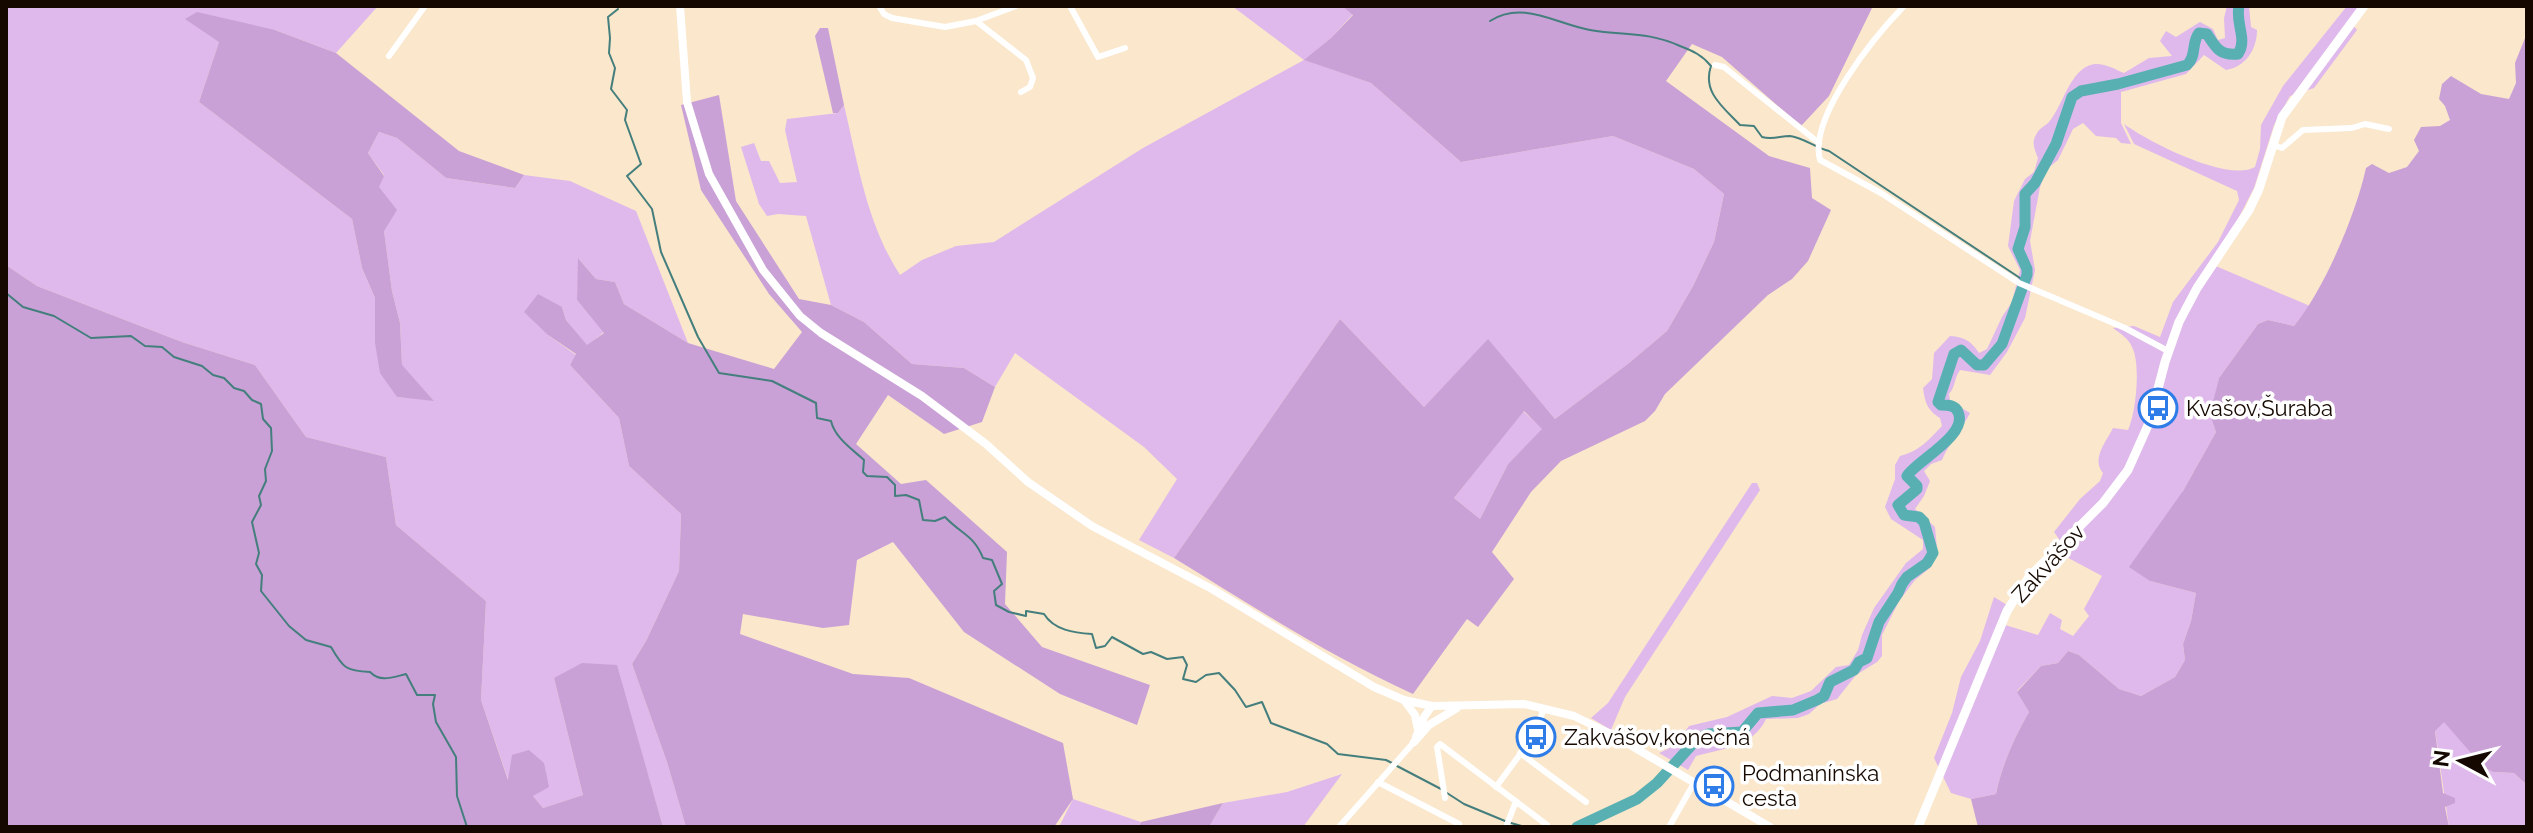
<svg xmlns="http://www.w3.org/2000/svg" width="2533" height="833" viewBox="0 0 2533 833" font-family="Raleway,sans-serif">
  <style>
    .green { fill: #dfb9eb }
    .forest { fill: #c9a1d6; fill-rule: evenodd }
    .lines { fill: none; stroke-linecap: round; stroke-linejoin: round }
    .stream { stroke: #447e7d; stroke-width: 2 }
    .river { stroke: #58b0b3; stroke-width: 11 }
    .minor { stroke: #fff; stroke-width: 6 }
    .tertiary { stroke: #fff; stroke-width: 8 }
    .secondary { stroke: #fff; stroke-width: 9 }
    .labels { text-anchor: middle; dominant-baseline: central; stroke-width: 7; stroke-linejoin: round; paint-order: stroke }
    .poi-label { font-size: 22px; fill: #150800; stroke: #fff; text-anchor: start }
    .street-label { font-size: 22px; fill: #150800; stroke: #fff }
  </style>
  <rect width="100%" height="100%" fill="#fae7cc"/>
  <!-- green -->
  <path class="green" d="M6,6H378L336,53L275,30L219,42L199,102L352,219L362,268L375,298V343L397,397L433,400L402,366L400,323L392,291L378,187L384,175L368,153L379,132L397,138L446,178L515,188L524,175L570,181L636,211L688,343L624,304L615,282L596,279L579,259L577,300L604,332L587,346L566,320L562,307L548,335L576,355L570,365L619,418L629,466L681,514L679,571L646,641L632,664L667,762L686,827H663L616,665L554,678L583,795L543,808L533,796L509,782L481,700L486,601L396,525L386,457L306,437L255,365L182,342L37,286L6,265Z
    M1232,6H1342L1353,14L1331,38L1305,60L1371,83L1461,162L1613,136L1694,169L1724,194L1714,242L1693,286L1667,331L1629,363L1555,419L1488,340L1424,407L1340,319L1174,558L1139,540L1177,479L1144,447L1015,353L995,387L964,368L912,364L864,322L831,305L806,216L778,214L767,216L759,204L741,147L754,143L761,161H769L780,183L797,182L785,130L787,119L838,113L844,105C858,164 867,224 900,275L922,260L956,246L994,242L1143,148L1304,60Z
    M2227,6H2249L2251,27L2257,30C2257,50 2245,67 2226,70L2204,55L2186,74L2121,92V123L2131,144L2121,143L2116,138L2096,136L2083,123L2073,129L2058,160L2047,169L2040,187L2030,241L2035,270L2025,318L2007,352L1990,375L1960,370C1954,378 1956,386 1949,394L1950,401L1970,413C1962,429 1948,445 1942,460L1931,464L1924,471L1930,481L1924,496L1915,509L1935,527L1937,549L1931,567L1915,580L1899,601L1882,635V656L1877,662L1856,675L1837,699L1820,704L1809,714L1798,718L1766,719C1754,746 1722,749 1696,756L1688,770L1659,753L1674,746L1689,726L1727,717L1772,696L1792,698L1811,691L1836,667L1849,665L1858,650L1862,635L1874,608L1906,563L1923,549V540L1891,519L1885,507L1895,479V465L1900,456C1918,452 1930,439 1942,426L1940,418C1927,410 1925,402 1923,388L1932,379L1934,353L1950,336C1965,337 1971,341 1979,353L1987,349L2002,317L2012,302L2020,270L2008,246L2014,201L2025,179L2034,172L2038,158C2035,150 2031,143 2036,135C2038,129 2045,126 2049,122C2063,106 2070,68 2094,64C2105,63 2115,69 2124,73L2149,58L2172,56L2160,41L2166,31L2176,37L2200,22L2213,29L2218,40L2225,38L2224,18Z
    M2347,6H2359L2349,20L2357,30L2314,88L2290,96L2274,125L2254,188L2236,223L2211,264L2310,306L2294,326L2268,320L2258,324L2219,378L2211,414L2216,432L2183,491L2150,581L2196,593L2191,621L2183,644L2185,660L2175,677L2141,696L2119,689L2079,655L2068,651L2058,663L2041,666L2017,691L2029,712C2014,738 2002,765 1996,794L1971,799L1951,793L1934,758L1952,713L1961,677L1980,641L1994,597L2012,608L2005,625L2038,635L2050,613L2062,620L2060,629L2073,636L2089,616L2084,609L2102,576L2059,553V539L2054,532L2080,499L2100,481L2103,473C2091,459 2106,442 2113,428L2128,430C2136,413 2141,364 2132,347C2128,338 2121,334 2113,328L2134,326L2160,337L2173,302L2218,242L2239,200L2237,191L2134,144L2124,124C2147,141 2228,183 2255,167L2260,149L2261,125L2283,86Z
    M1523,411L1543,429L1508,464L1480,519L1454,498Z
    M1752,483H1757L1760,490L1625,697L1611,730L1591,718L1608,703Z
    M2444,721L2483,767L2493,772L2514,773L2527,785V827H2449L2435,730Z
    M1342,774L1303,827H1209L1223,803L1287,792Z
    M1073,799L1141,822L1139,827H1059Z"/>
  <!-- forest -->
  <path class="forest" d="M1342,6H1873L1829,96L1801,126L1722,57L1692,44L1666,81L1769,156L1810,168L1812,198L1831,210L1808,261L1792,279L1768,295L1665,394L1655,411L1645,421L1561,461L1531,492L1492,552L1514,579L1478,627L1467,619L1413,694C1329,656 1252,606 1174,558L1340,319L1424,407L1488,339L1555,419L1629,363L1667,331L1693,286L1714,242L1724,194L1694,169L1613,136L1461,162L1371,83L1304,60L1331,38L1353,15ZM1524,411L1542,429L1508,464L1480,519L1454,498Z
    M197,12L275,30L336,53L459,151L524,175L515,188L446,178L397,138L379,132L368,153L384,176L379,187L397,210L384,231L392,291L400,323L402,365L434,401L397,397L380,373L375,343V298L362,268L352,219L199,102L219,42L185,19Z
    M820,28H828L844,105L838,113H833L815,36Z
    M2527,33V785L2514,773L2493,772L2483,767L2444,722L2435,731L2443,793L2455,798V803L2445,807L2449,827H1978L1971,799L1996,794C2002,765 2014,738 2029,712L2017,692L2041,666L2058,663L2068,651L2079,655L2119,689L2141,696L2175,677L2185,660L2183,644L2191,621L2196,593L2150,581L2129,567L2183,491L2216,432L2210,414L2219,378L2258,324L2268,320L2294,326C2324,290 2356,214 2366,168L2372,164L2389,173L2407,167L2419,151L2414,140L2421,127L2440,126L2450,120L2445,106L2439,99L2442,84L2451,76L2481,94L2509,99L2516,83L2515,63Z
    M719,95L736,201L799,299L831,305L864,322L912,364L964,368L995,387L982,422L944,434L888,395L856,444L901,484L926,480L1007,552L1005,604L1042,647L1150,685L1137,725L1060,694L964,632L893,542L857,560L849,625L823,628L743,614L740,634L853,674L909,678L1063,743L1073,799L1054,827H686L667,762L632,664L646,641L679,571L681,514L629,466L619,418L570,365L576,354L548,335L524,312L538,294L562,307L566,320L587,345L604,333L577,300L578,258L596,279L615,282L624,304L688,343L774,369L802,332L769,294L701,190L681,105Z
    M6,265L37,286L182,342L255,365L306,437L386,457L396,525L486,601L481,700L508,780L512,755L529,750L544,763L549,787L533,796L543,808L583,795L554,678L582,663L617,665L663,827H6Z
    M1223,803L1209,827H1139L1141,822Z"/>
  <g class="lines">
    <!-- stream -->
    <path class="stream" d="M618,9L608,17L610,38L609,53L615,68L611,89L627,110L625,120L641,164L627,176L652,209L661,252L698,337L719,373L772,381L816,403L817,418L831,421C835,438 852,449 864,460L863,472L867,476L887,477L895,485V496L906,495L919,500L923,520L935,521L945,517C961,534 974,535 983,558L992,560L1002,584L994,591L996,605L1009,612L1026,616V611L1044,614C1054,630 1074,633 1092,634L1096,648L1105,646L1112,637L1143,654L1151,652L1167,659L1183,657L1187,665L1183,679L1196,682L1206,675L1219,673L1235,690L1246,707L1262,702L1271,723L1327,744L1338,754L1386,760L1392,763
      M1490,21C1523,0 1556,24 1590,30C1624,36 1647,31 1680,46C1693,51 1702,55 1711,66C1702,92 1723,107 1740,125L1754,126L1762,137C1773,140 1780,136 1790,136C1802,137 1816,148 1829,151L2026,282
      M6,293L23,307L54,316L91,338L131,336L145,346L162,347L174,357L202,366L213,375L224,378L234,388L244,391L252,400L261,404L263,419L271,428L272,451L265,469L266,481L259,496L261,505L252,522L259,553L256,564L262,575L261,591L289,626L306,640L331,647C343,668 346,671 370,672C381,683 393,677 406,674L417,695H435L433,704L436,722L456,757L457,796L467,827
      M1397,766L1441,789
      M1447,793L1464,804L1505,821
      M1511,823L1525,827"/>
    <!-- river -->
    <path class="river" d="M1577,827L1637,799L1657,783L1698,738L1708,734L1742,732L1758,713L1793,710L1817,700L1824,696L1830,682L1854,670L1859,662L1867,658L1879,622L1898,593L1902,584L1907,577L1927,563L1933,553L1924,522L1919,517L1904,515L1898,505L1917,489V486L1907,476C1916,461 1969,435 1958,412C1955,405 1948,405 1941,405L1938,402L1954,354L1961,350L1977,365H1984L2002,344L2027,275V269L2018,249L2025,227V194L2035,183L2056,144L2072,97L2081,91L2118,84L2187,65C2197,56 2191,43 2199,33L2207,34C2216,48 2220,56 2238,54C2248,39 2235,24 2239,6"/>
    <!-- minor -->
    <path class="minor" d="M879,6L884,14L892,18L945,27L976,21L1016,6
      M1070,6L1098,57L1125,48
      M1904,6C1876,35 1808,117 1820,160L1881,193L2019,283L2125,328L2168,351
      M976,21L1026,60L1033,78L1030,87L1021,92
      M389,56L425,6
      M1715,65L1724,67L1819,143
      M2273,145L2282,148L2303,130L2352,128L2365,124L2389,129
      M1520,753L1586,802
      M1378,782L1459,824
      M1496,787L1535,734L1544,708
      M1445,798L1437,747L1440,744L1547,825
      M1339,827L1414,742
      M1506,827L1516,801
      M1669,827L1694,783"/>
    <!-- tertiary -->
    <path class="tertiary" d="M680,6L687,102L709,174L763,270L800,316L821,333L922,396L986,444L1028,482L1092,526L1212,589L1374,687L1404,700L1432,706L1524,704L1574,716L1613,735L1770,827
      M1404,700L1415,715L1418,730
      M1416,737L1424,717L1432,706
      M1414,742L1429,725L1457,708"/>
    <!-- secondary -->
    <path class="secondary" d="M1918,827L2007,611L2029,577L2103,503L2128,470L2149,423L2165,362L2179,322L2197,288L2249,210L2259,189L2282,117L2364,6"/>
  </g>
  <!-- icons -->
  <defs>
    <symbol id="bus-ring" viewBox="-11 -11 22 22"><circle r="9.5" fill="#fff" stroke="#2e7ce7" stroke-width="1.5"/><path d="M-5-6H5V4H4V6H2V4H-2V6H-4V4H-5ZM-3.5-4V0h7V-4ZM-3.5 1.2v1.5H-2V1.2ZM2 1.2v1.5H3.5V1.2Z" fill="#2e7ce7"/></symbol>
  </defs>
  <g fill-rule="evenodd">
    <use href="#bus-ring" x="2136" y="386" width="44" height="44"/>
    <use href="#bus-ring" x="1514" y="715" width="44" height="44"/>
    <use href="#bus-ring" x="1692" y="764" width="44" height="44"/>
  </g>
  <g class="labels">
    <!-- poi labels -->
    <g class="poi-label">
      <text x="2186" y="408">Kvašov,Šuraba</text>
      <text x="1564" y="737">Zakvášov,konečná</text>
      <text x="1742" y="773">Podmanínska<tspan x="1742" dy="25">cesta</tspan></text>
    </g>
    <!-- street labels -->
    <g class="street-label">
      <text transform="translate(2048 563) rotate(-48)">Zakvášov</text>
    </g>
  </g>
  <!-- border -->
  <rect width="2533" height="833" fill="none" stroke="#150800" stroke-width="16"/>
  <!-- north arrow -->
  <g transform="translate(2461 761) rotate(277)" stroke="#ffffff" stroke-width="6" paint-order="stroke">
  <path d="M0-6L14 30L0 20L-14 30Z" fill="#150800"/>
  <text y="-12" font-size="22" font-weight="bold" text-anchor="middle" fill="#150800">N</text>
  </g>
</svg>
